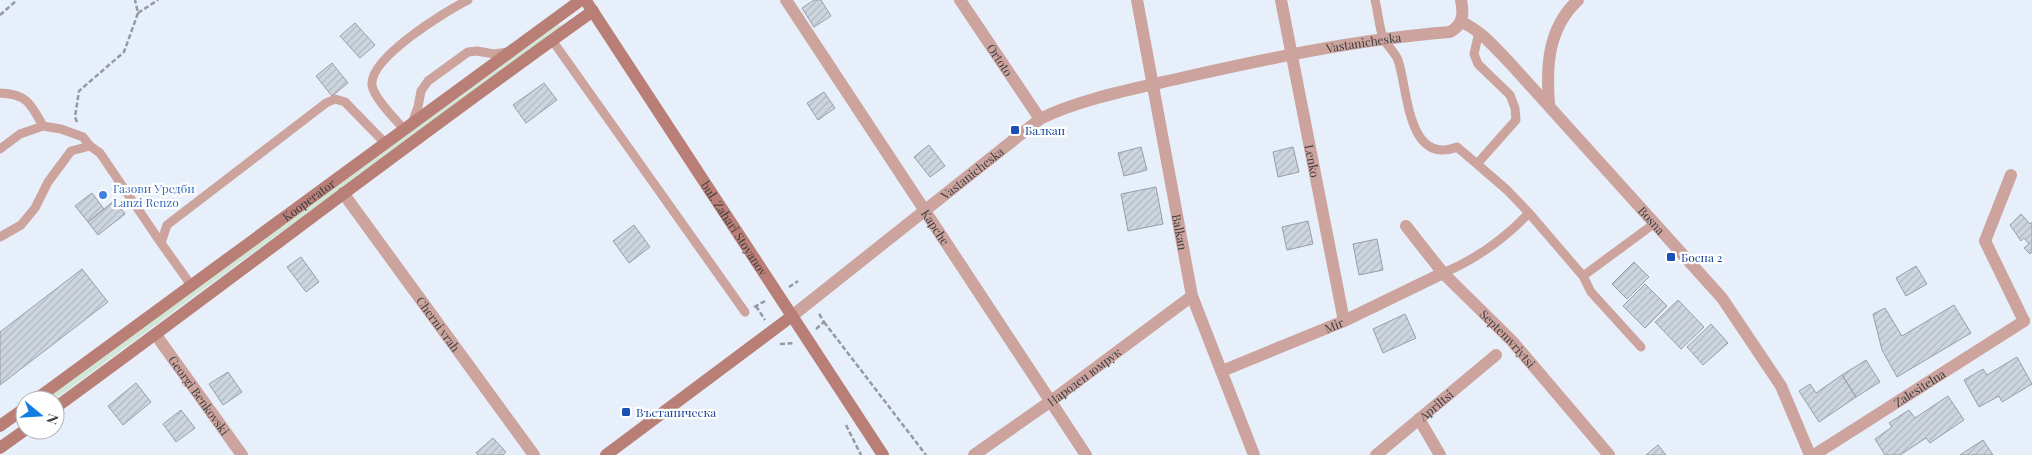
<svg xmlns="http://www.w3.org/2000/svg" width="2032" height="455" viewBox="0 0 2032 455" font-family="'Playfair Display',serif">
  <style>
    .green { fill: #d0e7d5 }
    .building { fill: url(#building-hatch); stroke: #979ea8 }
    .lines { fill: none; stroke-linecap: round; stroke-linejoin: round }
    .path { stroke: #959aa2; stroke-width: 2.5; stroke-dasharray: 5 2.5; stroke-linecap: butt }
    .lane { stroke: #cca39d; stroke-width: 9 }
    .street { stroke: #cca39d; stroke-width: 12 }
    .secondary { stroke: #b97e75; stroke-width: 12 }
    .transit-dot { fill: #1a4fb4; stroke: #fff; stroke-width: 2 }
    .shop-dot { fill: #3f7fe0; stroke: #fff; stroke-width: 2 }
    .labels { text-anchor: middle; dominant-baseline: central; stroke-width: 4.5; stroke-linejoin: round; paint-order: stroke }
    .street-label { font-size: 12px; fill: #3a3d41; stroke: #fff }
    .transit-label { font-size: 12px; fill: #164399; stroke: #fff; text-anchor: start }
    .shop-label { font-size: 12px; fill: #366cbe; stroke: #fff; text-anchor: start }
  </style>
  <defs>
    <pattern id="building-hatch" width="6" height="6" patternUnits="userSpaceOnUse" patternTransform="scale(1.25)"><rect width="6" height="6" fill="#cdd5df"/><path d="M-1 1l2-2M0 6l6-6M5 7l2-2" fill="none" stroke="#b1b8c1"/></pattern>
  </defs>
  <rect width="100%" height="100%" fill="#e7effa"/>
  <!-- green -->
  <path class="green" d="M558,25H561L562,28L255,251L54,400H45Z"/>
  <!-- building -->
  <path class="building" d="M814,0H821L831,16L814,27L802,8Z
    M355,23L375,45L360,58L340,36Z
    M332,63L348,83L332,96L316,76Z
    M544,83L557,100L526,123L513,105Z
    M824,92L835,108L818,120L807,103Z
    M929,145L945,166L930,177L914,157Z
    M1141,147L1147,170L1124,176L1118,153Z
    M1293,147L1299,172L1278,177L1273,152Z
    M1156,187L1163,224L1128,231L1121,194Z
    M92,193L104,209L88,222L75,206Z
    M115,200L125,214L98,235L88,222Z
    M2021,214L2030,224L2032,222V252L2030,254L2024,248L2029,244L2024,238L2021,241L2010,225Z
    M1308,221L1313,244L1287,250L1282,227Z
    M634,225L650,247L629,263L613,241Z
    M1377,239L1383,270L1359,275L1353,244Z
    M301,257L319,282L306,292L287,267Z
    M1634,262L1649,277L1627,299L1612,284Z
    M1916,266L1927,284L1906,296L1896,278Z
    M82,269L108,302L0,385V332Z
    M1645,284L1667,306L1645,328L1623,306Z
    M1678,300L1704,327L1681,349L1655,322Z
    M1954,305L1971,333L1897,377L1882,350L1873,314L1885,308L1902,336Z
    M1405,314L1416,338L1383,353L1373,329Z
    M1711,324L1728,343L1703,365L1687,347Z
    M2017,357L2032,384L2002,402L1999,396L1979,407L1964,380L1983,369L1987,375Z
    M1866,360L1880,382L1856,397L1842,375Z
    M228,372L242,392L223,405L209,384Z
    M1842,375L1856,397L1819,422L1799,391L1810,384L1816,393Z
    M136,383L151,402L123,425L108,406Z
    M1948,396L1964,420L1930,443L1926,438L1900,455H1885L1875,439L1892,427L1889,423L1909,410L1915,418Z
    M181,410L195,428L176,442L163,424Z
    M493,438L506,452L503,455H478L476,453Z
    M1983,440L1993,455H1960Z
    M1658,445L1666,455H1646Z"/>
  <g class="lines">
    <!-- path -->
    <path class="path" d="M138,13L158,0
      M0,15L17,0
      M77,122L75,117L79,91L124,52L138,13L135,0
      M789,287L798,281
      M756,306L765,320
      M754,307L767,300
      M824,322L926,455
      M816,329L824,322L818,312
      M780,344L795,343
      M846,425L861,455"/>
    <!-- lane -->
    <path class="lane" d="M1375,0C1378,12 1379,26 1383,38C1387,46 1394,51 1398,60C1408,89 1407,166 1457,147L1477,164L1516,120L1515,108L1510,95L1478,64L1474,54L1479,32
      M552,40L745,312
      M0,93C27,94 31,104 43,126
      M412,123L418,107L421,91L428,81L468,52L477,51L494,54L508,52
      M404,129C395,119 373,97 372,85C369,58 446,11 468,0
      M0,149L20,134L43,126L61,129L83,137L90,146L100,153L161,243
      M1529,213L1583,276L1591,292L1641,347
      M0,237L21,225L35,208L48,182L71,151L90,146
      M1443,273C1477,259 1503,240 1529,213L1507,190L1477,164
      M1583,276L1655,223
      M191,285L161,243L167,225L326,103L335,99L345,102L385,143"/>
    <!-- street -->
    <g class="street">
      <path id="s1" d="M786,0L1086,455"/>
      <path id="s2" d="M960,0L1040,119"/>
      <path id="s3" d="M1137,0L1192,296L1254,455"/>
      <path id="s4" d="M1281,0L1344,321"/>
      <path id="s5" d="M1461,22C1481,30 1495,48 1509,62L1722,298L1781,386L1810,455"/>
      <path d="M1549,104C1546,65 1548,28 1578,0"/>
      <path d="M2011,175L1985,241L2024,321"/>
      <path id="s6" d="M343,193L534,455"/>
      <path id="s7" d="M1406,226L1443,273L1512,341L1609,455"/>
      <path id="s8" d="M792,316L1040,119C1079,99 1138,88 1181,78C1270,58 1359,39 1450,32C1463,25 1464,14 1461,0"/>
      <path id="s9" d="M156,335L242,455"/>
      <path id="s10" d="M1222,371L1344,321L1443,273"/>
      <path d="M1419,419L1440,455"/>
      <path id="s11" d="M974,455L1051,401L1192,296"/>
      <path id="s12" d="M1376,455L1496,355"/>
      <path id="s13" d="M1814,455L2024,321"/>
    </g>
    <!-- secondary -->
    <g class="secondary">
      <path id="s14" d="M588,4L883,455"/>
      <path id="s15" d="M35,400L581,0"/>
      <path d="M55,408C235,277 411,140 593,11"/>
      <path d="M0,426L25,408"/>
      <path d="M0,448L25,430"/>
      <path d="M606,455L792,316"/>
    </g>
  </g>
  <!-- markers -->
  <g class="transit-dot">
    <rect x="1010" y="125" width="10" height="10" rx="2.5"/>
    <rect x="1666" y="252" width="10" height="10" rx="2.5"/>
    <rect x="621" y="407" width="10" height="10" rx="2.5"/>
  </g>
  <circle class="shop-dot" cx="103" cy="195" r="5"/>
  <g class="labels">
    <!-- street labels -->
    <g class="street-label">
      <text stroke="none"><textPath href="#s8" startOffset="650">Vastanicheska</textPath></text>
      <text stroke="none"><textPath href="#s2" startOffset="72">Ortoto</textPath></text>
      <text stroke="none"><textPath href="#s4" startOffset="164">Lenko</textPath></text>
      <text stroke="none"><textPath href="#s8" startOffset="230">Vastanicheska</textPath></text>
      <text stroke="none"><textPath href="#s15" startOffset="339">Kooperator</textPath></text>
      <text stroke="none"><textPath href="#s5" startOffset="276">Bosna</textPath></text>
      <text stroke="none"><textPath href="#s14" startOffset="268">bul. Zahari Stoyanov</textPath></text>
      <text stroke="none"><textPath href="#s1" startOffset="272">Kapche</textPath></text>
      <text stroke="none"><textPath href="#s3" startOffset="236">Balkan</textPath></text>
      <text stroke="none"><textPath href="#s6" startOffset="162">Cherni vrah</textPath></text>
      <text stroke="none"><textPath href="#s10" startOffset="121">Mir</textPath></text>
      <text stroke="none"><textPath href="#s7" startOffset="152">Septemvriytsi</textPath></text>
      <text stroke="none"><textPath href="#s11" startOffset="135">Народен юмрук</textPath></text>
      <text stroke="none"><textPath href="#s13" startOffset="125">Zalesitelna</textPath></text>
      <text stroke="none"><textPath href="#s9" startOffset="74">Georgi Benkovski</textPath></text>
      <text stroke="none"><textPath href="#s12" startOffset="78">Apriltsi</textPath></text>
    </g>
    <!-- transit labels -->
    <g class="transit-label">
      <text x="1025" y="130">Балкан</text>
      <text x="1681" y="257">Босна 2</text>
      <text x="636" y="412">Въстаническа</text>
    </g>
    <!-- shop labels -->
    <g class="shop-label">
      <text x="113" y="188">Газови Уредби<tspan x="113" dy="14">Lanzi Renzo</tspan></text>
    </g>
  </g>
  <!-- north arrow -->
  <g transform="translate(40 415) rotate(108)"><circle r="24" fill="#ffffff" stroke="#b0b1b3"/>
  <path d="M0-4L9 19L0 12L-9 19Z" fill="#127ce3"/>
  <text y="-8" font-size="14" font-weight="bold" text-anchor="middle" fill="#3a3d41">N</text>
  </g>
</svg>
